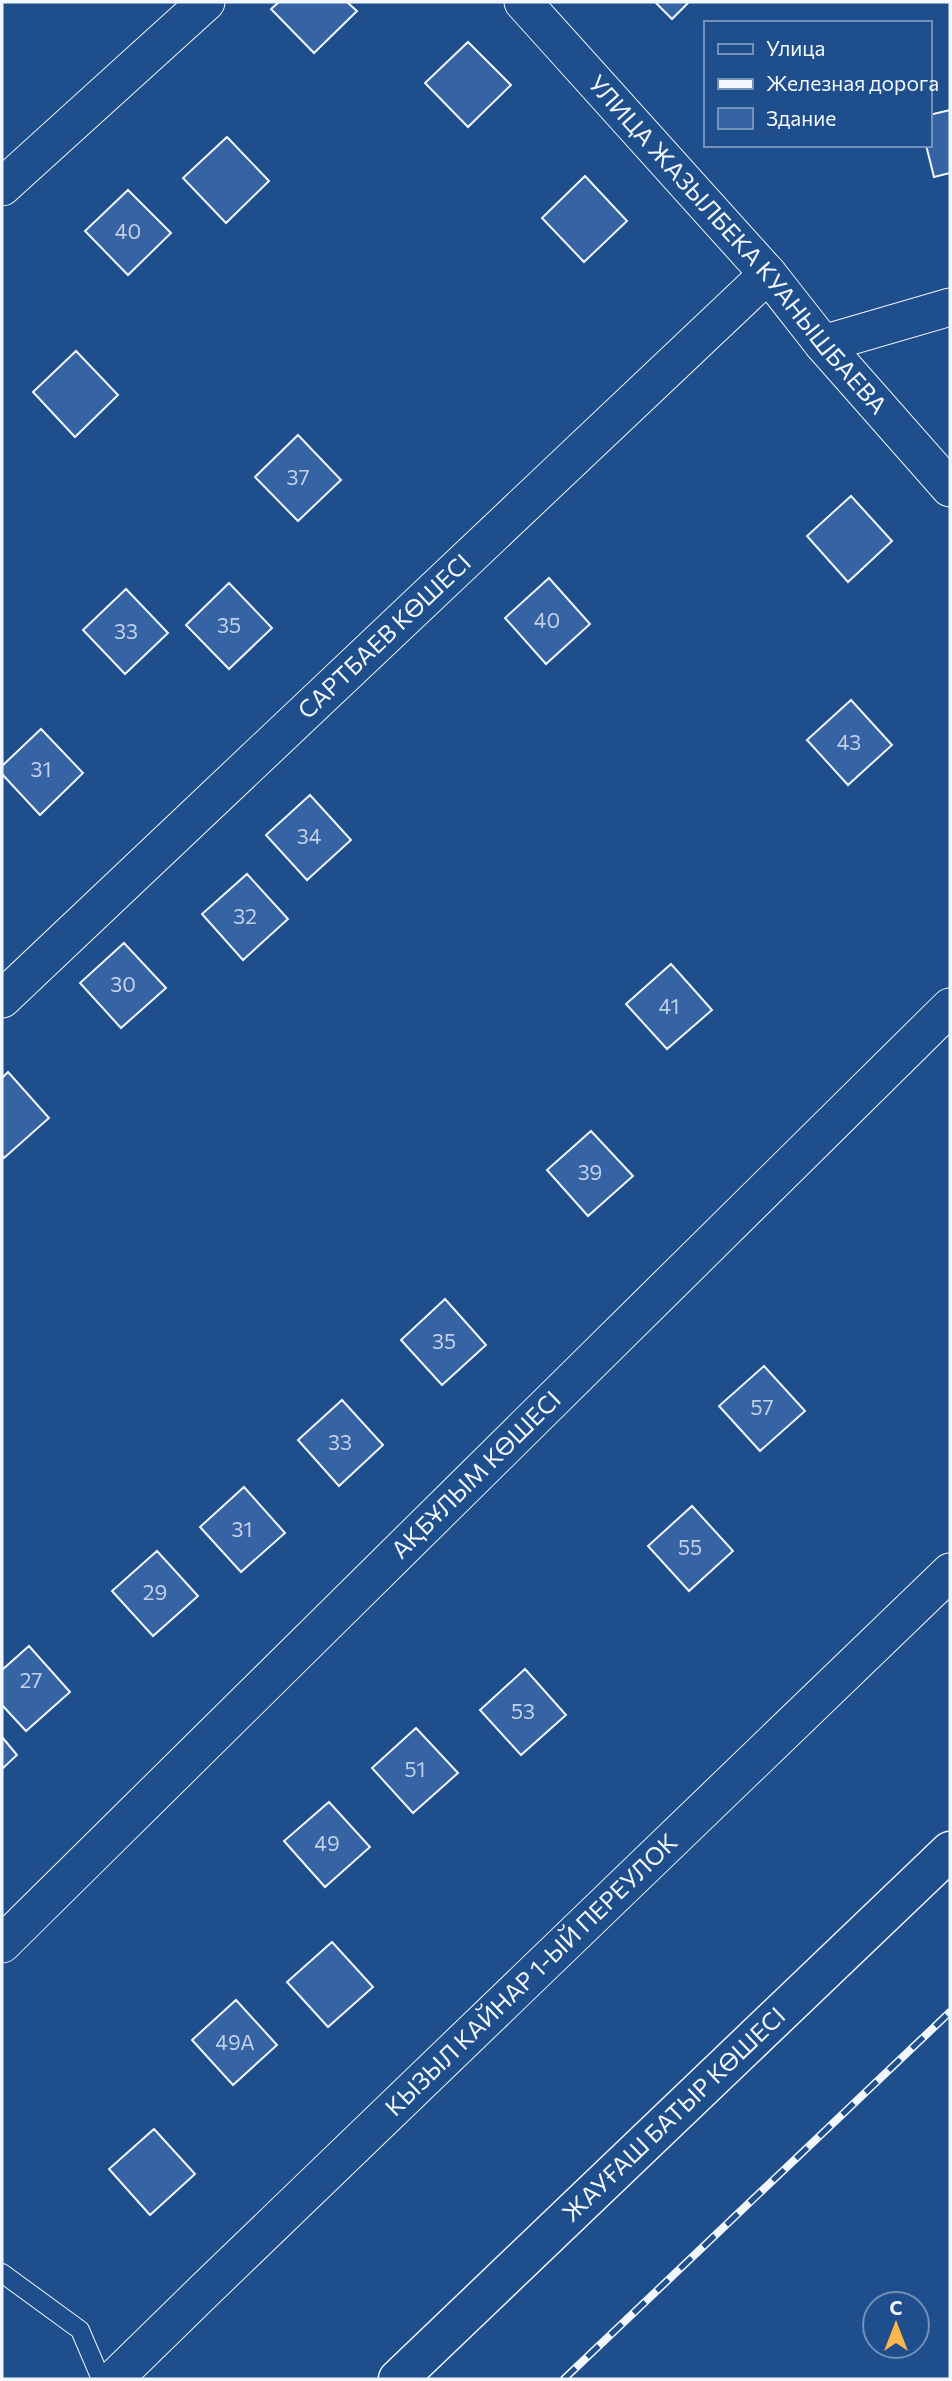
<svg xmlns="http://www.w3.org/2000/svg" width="952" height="2381" font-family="Commissioner,sans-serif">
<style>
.building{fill:#3563a3;stroke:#f2f6ff;stroke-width:2}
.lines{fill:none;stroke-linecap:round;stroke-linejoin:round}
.service-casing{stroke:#f2f6ff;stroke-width:20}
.minor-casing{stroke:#f2f6ff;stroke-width:39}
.secondary-casing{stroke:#f2f6ff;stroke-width:41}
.service{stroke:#1f4e8c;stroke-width:18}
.minor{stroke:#1f4e8c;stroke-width:37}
.secondary{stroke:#1f4e8c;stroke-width:38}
.rail-casing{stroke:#f2f6ff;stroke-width:8}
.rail{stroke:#1f4e8c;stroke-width:5;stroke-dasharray:16;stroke-linecap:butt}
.labels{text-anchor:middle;stroke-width:5;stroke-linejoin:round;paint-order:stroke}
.number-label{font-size:21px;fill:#c3d1e8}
.street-label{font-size:24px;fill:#f2f6ff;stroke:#1f4e8c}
</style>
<rect width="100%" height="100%" fill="#1f4e8c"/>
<path class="building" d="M279,2H347L357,11L314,53L271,9Z
M655,2H689L672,19Z
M468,42L511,85L468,127L425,83Z
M950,110V173L934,177L926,145H929V115Z
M227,137L269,181L226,223L183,178Z
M585,176L627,221L584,262L542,218Z
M128,190L171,233L128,275L85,231Z
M76,351L118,395L75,437L33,392Z
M298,435L341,480L298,521L255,477Z
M851,496L892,541L848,582L807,536Z
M549,578L590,624L546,664L505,618Z
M229,583L272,628L229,669L186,625Z
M126,589L168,633L125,674L83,630Z
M851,700L892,745L848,785L807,740Z
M41,729L83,773L40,815L2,774V766Z
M310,795L351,840L307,880L266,835Z
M247,874L288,919L243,960L202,914Z
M124,943L166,988L121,1028L80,983Z
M671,964L712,1010L667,1049L626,1004Z
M8,1072L49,1118L4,1158L2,1155V1078Z
M591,1131L633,1176L588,1216L547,1170Z
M445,1299L486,1345L442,1385L401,1340Z
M764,1366L805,1411L760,1451L719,1406Z
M342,1400L383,1445L339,1486L298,1440Z
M244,1487L285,1533L241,1572L200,1527Z
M692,1506L733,1551L689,1591L648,1546Z
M157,1551L198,1596L153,1636L112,1591Z
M29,1646L70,1692L26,1731L2,1705V1670Z
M525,1669L566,1715L521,1755L480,1710Z
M416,1728L458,1773L413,1813L372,1768Z
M2,1737L17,1755L2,1769Z
M329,1802L370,1847L325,1887L284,1841Z
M332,1942L373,1987L328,2027L287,1982Z
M236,2000L277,2045L233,2085L192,2040Z
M154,2129L195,2174L150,2215L109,2169Z"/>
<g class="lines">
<defs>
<path id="service" d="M2,2273L80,2330L101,2379"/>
<g id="minor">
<path id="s1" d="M523,2L768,274L823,344L950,488"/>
<path d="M2,187L206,2"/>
<path d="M823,344L950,307"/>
<path id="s2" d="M2,999L768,274"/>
<path id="s3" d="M2,1944L950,1007"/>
<path id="s4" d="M114,2379L204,2291L950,1572"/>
</g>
<g id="secondary">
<path id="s5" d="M398,2379L950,1851"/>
</g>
</defs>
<use href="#service" class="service-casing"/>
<use href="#minor" class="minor-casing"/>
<use href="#secondary" class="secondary-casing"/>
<use href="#service" class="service"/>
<use href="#minor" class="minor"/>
<use href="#secondary" class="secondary"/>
<defs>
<path id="rail" d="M564,2379L950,2012"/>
</defs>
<use href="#rail" class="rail-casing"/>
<use href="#rail" class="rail"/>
</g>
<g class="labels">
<g class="number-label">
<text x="128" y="239">40</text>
<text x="298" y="485">37</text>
<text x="547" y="628">40</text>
<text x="229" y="633">35</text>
<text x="126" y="639">33</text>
<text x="849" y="750">43</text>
<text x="41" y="777">31</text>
<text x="309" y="844">34</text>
<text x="245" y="924">32</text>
<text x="123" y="992">30</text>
<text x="669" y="1014">41</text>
<text x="590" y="1180">39</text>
<text x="444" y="1349">35</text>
<text x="762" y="1415">57</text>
<text x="340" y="1450">33</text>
<text x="242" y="1537">31</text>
<text x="690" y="1555">55</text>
<text x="155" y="1600">29</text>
<text x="31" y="1688">27</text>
<text x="523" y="1719">53</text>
<text x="415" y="1777">51</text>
<text x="327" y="1851">49</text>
<text x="235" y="2050">49А</text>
</g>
<g class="street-label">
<text dy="8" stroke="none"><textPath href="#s1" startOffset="324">УЛИЦА ЖАЗЫЛБЕКА КУАНЫШБАЕВА</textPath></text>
<text dy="8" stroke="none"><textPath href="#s2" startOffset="527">САРТБАЕВ КӨШЕСІ</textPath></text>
<text dy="8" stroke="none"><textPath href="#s3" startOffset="667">АҚБҰЛЫМ КӨШЕСІ</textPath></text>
<text dy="8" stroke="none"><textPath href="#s4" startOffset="581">КЫЗЫЛ КАЙНАР 1-ЫЙ ПЕРЕУЛОК</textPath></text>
<text dy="8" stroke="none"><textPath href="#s5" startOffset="382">ЖАУҒАШ БАТЫР КӨШЕСІ</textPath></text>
</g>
</g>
<rect width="952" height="2381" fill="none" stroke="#f2f6ff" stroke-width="7"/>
<rect x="704" y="21" width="228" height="126" fill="#1f4e8c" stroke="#7391ba" stroke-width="2"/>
<rect x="718" y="44" width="35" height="10" fill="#1f4e8c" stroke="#7391ba" stroke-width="2"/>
<text x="766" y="56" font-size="21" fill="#f2f6ff">Улица</text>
<rect x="718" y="79" width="35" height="10" fill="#f2f6ff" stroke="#7391ba" stroke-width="2"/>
<text x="766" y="91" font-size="21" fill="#f2f6ff">Железная дорога</text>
<rect x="718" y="108" width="35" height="21" fill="#3563a3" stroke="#7391ba" stroke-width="2"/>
<text x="766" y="126" font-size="21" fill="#f2f6ff">Здание</text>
<g transform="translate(896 2325)"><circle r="33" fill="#1f4e8c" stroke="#7391ba" stroke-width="2"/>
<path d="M0-5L12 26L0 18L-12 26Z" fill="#ffb74d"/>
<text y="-10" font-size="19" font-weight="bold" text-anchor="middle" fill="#f2f6ff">С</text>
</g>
</svg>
